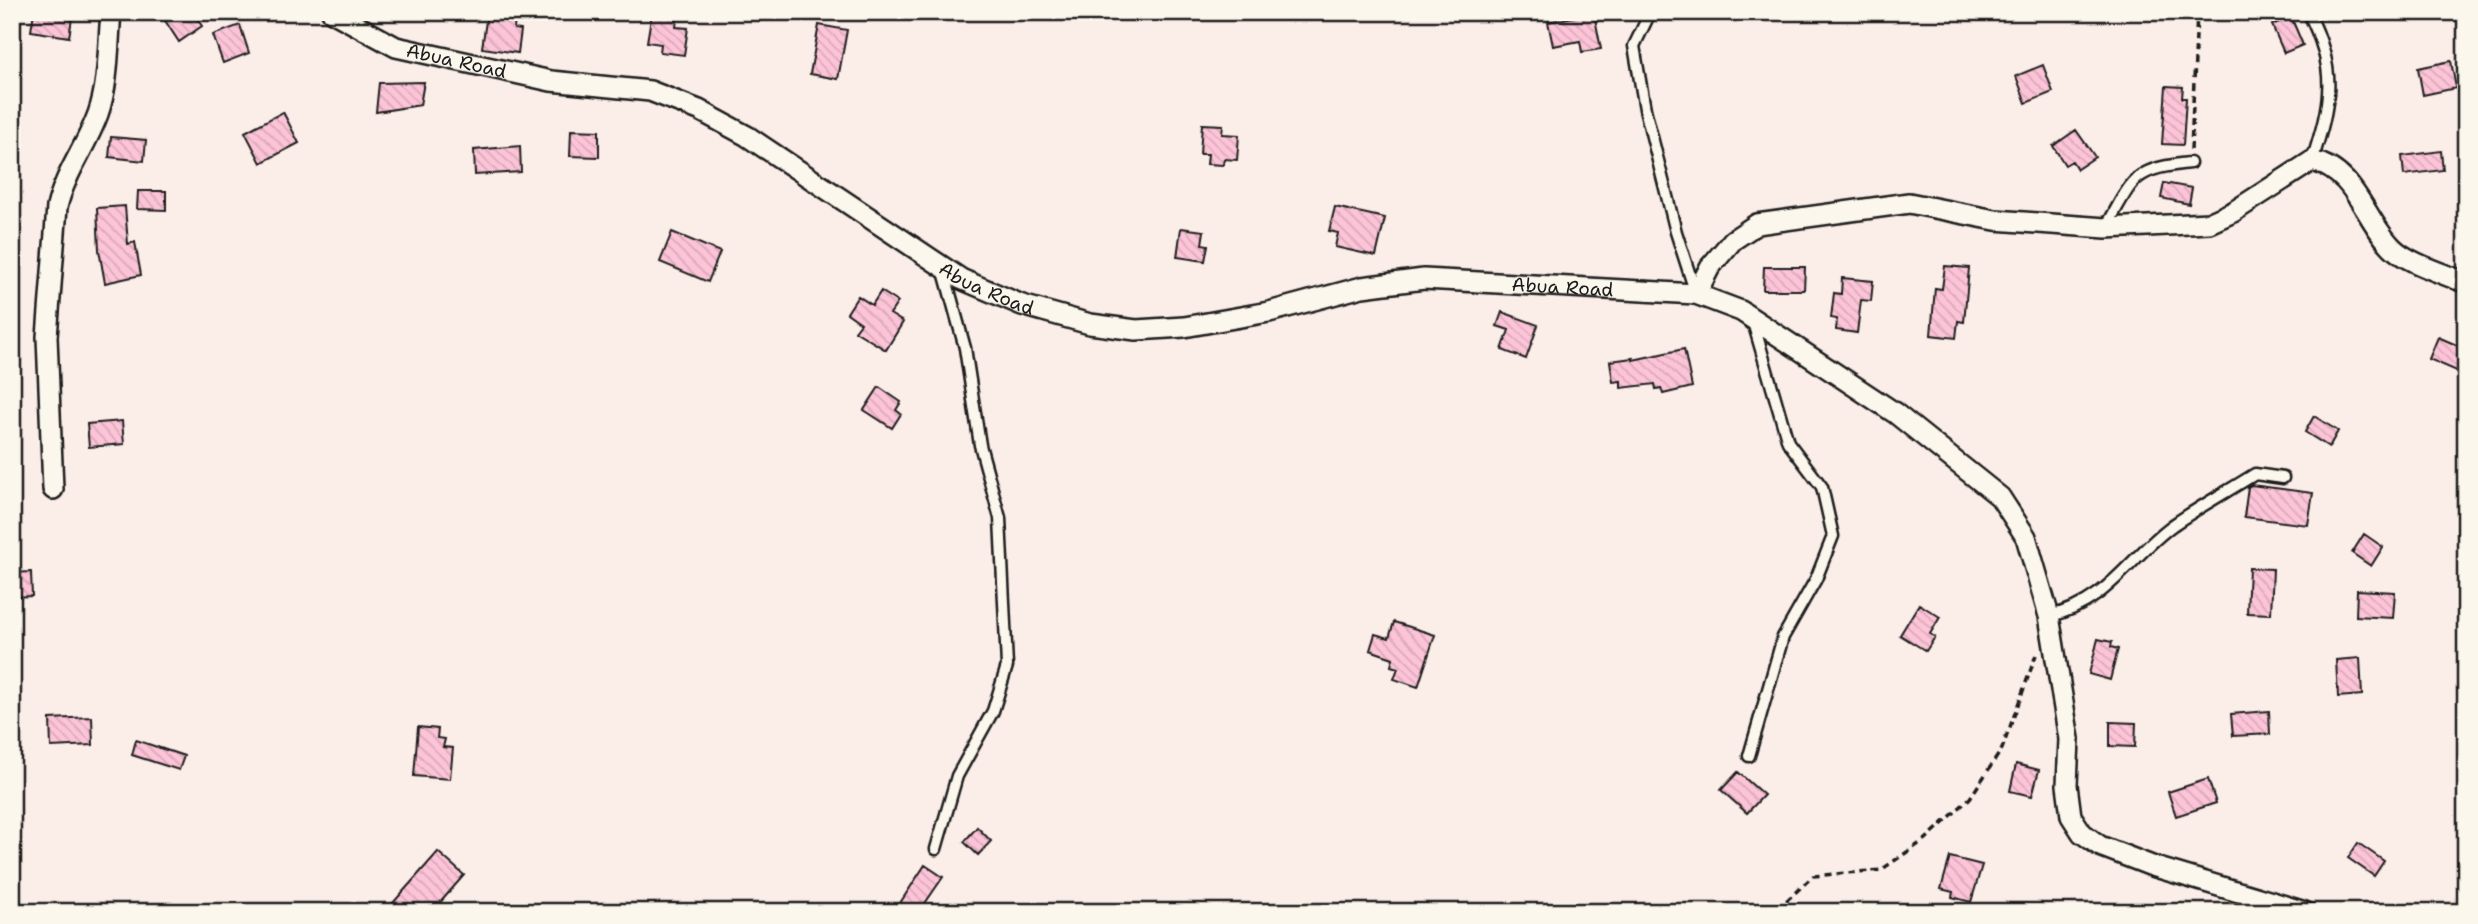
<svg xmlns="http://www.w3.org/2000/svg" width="2478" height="924" font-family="'Shantell Sans',sans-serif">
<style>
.building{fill:url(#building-back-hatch);stroke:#1c1c1c;stroke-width:2}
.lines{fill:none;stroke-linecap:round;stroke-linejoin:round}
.service-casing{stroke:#1c1c1c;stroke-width:15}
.minor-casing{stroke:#1c1c1c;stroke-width:24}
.path{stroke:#1c1c1c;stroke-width:3.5;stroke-dasharray:7 5;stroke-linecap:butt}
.service{stroke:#fbf7ec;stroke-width:10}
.minor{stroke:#fbf7ec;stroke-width:19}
.labels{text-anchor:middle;stroke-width:5;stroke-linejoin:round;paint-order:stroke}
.street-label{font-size:19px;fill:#1c1c1c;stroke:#fbf7ec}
</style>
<defs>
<pattern id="building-back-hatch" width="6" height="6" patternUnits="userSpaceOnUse" patternTransform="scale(1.75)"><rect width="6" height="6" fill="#fdc4d8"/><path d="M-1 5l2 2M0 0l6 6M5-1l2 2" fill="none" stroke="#d8a8b9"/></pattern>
</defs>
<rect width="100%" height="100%" fill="#fbede8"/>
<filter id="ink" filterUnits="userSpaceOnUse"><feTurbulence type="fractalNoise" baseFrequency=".0143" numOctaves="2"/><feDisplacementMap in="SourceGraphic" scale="14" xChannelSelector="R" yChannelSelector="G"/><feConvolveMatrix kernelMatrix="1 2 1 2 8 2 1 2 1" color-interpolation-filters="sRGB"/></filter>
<g filter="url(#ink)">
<path class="building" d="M34,12H73L69,37L31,31Z
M174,12H192L202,26L179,42L164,19Z
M652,12H678L676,27L688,28L684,55L660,52L661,44L647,42Z
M1594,13L1601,49L1582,52L1580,41L1553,46L1548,22Z
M487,14L515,18L514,29L521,30L518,53L482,48Z
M2291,17L2303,45L2284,53L2272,25Z
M240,25L249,53L223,63L213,35Z
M819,25L847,30L838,79L810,74Z
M2451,61L2456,88L2423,95L2418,68Z
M2043,65L2053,92L2026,103L2016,76Z
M424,82L420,105L376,112L379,83Z
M2166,86L2183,87L2182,98H2186L2183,145L2162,144Z
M283,112L299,143L261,163L245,132Z
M1202,124L1223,125L1222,134L1239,135L1237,160L1224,159L1223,165L1207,164L1208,154H1200Z
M571,130L599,131V157L570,156Z
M2076,130L2095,157L2077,169L2072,161L2065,165L2053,146Z
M111,137L146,140L144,161L109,157Z
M520,146L521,172L475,175L474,150Z
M2441,151L2443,170L2404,175L2402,156Z
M2164,183L2192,188L2189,204L2161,198Z
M138,191H166V210L137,209Z
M125,206L128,244L135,242L141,275L105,283L99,250L97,208Z
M1335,207L1385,218L1376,256L1335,247L1338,233L1329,231Z
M1181,228L1204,231L1202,244L1208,245L1205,261L1177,257Z
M672,232L720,252L708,282L660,262Z
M1945,266L1969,268L1964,322L1958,321L1956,338L1931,335L1935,288L1942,289Z
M1764,267H1805L1804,290H1763Z
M1842,278L1873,281L1871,301L1861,300L1857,333L1836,330L1837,319L1831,318L1834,293L1841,294Z
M881,291L898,302L890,314L903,322L886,350L855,331L861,323L847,313L858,296L872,305Z
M1502,312L1538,325L1526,359L1502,350L1509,330L1497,326Z
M2438,337L2466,349V375L2429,359Z
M1684,349L1692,387L1663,394L1661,388L1656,389L1655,384L1621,388V381L1613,382L1610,361L1633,358V360Z
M879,387L901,402L896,410L901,414L892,428L864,410Z
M2314,416L2338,431L2329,447L2305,432Z
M122,421L124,444L89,447L87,424Z
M2251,485L2313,493L2308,525L2244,517L2248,487Z
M2364,534L2383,547L2371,566L2352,553Z
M2249,568L2273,569L2271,614L2247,613Z
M31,572L32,596L12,597V573Z
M2357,590L2395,592L2393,618L2356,616Z
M1919,604L1940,617L1930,634L1935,637L1926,651L1900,635Z
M1394,622L1435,635L1418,687L1394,679L1398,668L1391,666L1393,658L1370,650L1375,634L1389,638Z
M2098,639L2112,642L2111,647L2118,649L2110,680L2089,674Z
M2360,658L2362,695L2338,697L2336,660Z
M2269,711L2270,734L2233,736L2231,714Z
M92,717L93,745L51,747L50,719Z
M2110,722L2136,723L2135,747L2110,746Z
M418,727L438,729L437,738L445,739L443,747L453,748L450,779L414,776Z
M136,740L184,756L179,770L132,755Z
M2016,764L2039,770L2032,796L2010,791Z
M1738,772L1764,795L1747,813L1721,790Z
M2208,779L2216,803L2176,816L2168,792Z
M977,827L991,841L978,855L964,842Z
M2358,843L2384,861L2374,876L2348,858Z
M438,852L464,875L432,912H385Z
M1950,857L1982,865L1971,902L1952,897L1953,892L1941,889Z
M925,865L943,877L919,912H913L900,903Z"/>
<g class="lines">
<defs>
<path id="service" d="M2308,12C2338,70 2331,102 2312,161
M1649,15L1634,46L1645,109L1676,232L1696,294
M2106,227C2134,178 2132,169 2190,163
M2049,616C2107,604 2129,557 2173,525C2199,507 2228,491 2255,474L2283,478
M1749,756L1783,637L1816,579L1833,536L1822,487L1788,442L1753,322
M936,849L957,776L993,711L1007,666L1000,518L980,445L965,348L943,268"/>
<g id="minor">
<path id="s1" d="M332,12L396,47L551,81L650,91L699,110L747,136L961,279L1022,305L1090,324L1136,330L1184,327L1269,312L1362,287L1424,279L1696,294L1741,311L1895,413L2000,497L2026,537L2049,616L2069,739L2067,785L2071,816L2082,833L2100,846L2152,866L2305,912"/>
<path d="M1696,294L1710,267L1733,240L1757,224L1909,203L1995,220L2106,228L2209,223L2233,212L2312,161C2356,171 2364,219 2392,247C2407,263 2445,274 2466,283"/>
<path d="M53,489L47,337L57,207C65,173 86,147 98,114C109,83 108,45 111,12"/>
</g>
</defs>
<use href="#service" class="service-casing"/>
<use href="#minor" class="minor-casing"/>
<path class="path" d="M2191,150L2197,12
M1787,912L1785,902L1813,876L1881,870L1926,839L1970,798L2002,749L2036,655"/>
<use href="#service" class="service"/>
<use href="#minor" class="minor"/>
</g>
</g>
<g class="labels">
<g class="street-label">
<text dy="7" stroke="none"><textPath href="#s1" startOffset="135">Abua Road</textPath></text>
<text dy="7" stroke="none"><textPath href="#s1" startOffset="723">Abua Road</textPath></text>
<text dy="7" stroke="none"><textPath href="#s1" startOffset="1311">Abua Road</textPath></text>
</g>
</g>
<rect width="2478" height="924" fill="none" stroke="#fbf7ec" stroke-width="42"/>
<rect x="21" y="21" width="2436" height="882" fill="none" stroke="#1c1c1c" stroke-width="2.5" filter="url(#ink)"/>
</svg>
